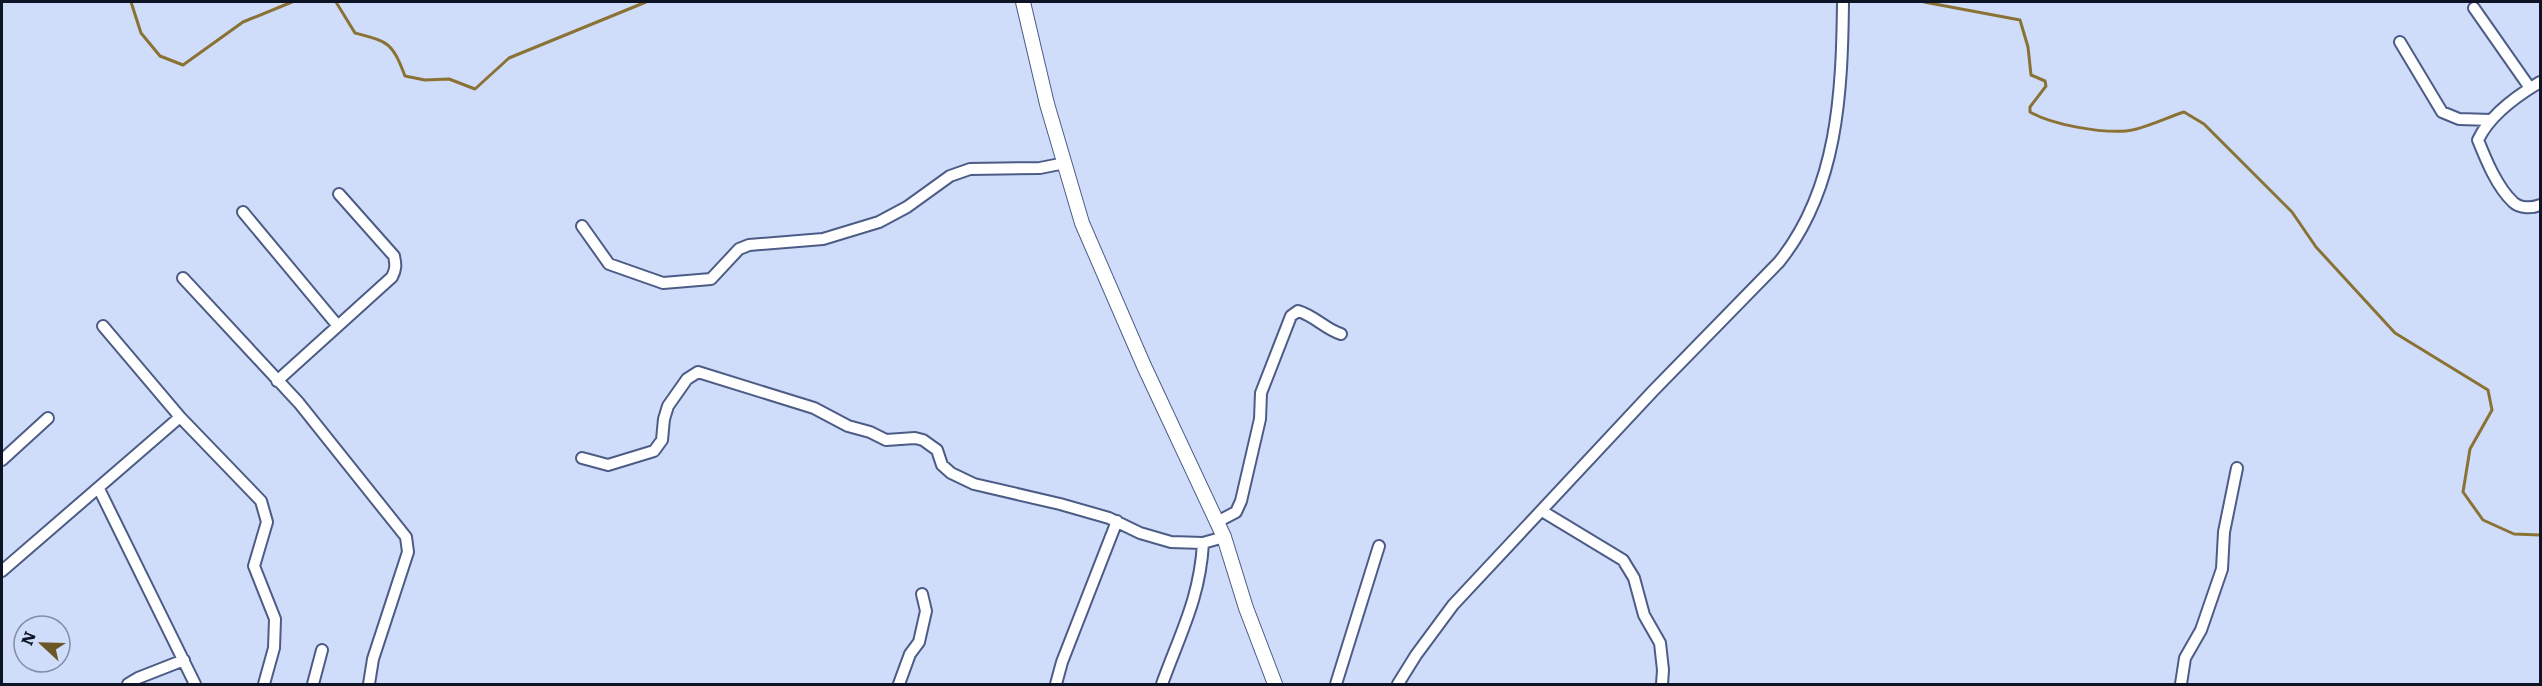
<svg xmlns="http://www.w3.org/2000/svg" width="2542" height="686" font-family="Literata,serif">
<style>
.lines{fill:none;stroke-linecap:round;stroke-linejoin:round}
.stream{stroke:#8a7235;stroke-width:3}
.minor-casing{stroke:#4c5c86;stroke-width:14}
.tertiary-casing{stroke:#4c5c86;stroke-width:16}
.minor{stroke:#fff;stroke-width:10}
.tertiary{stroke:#fff;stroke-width:14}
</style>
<rect width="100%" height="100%" fill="#d0ddfa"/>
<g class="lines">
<path class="stream" d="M131,2L141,33L160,56L183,65L243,22L292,2
M336,2L355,33C389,42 392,42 405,76L425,80L449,79L475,89L509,58L646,2
M1924,2L2020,20L2028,47L2031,75L2045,81L2046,86L2030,107V112C2053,125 2100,133 2126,131C2142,130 2168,117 2184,112L2204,124L2292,212L2316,247L2395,333L2488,390L2492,410L2470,449L2463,492L2483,520L2514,534L2540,535"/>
<defs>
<path id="minor" d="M2474,8L2530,88
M2400,42L2442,112L2459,119L2491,120
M2540,82C2518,95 2489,116 2478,140C2486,160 2497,187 2513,202C2520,209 2533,208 2540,205
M243,212L338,326
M582,226L609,264L663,283L711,279L739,249L749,245L823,239L879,222L907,207L950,176L970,169L1040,168L1065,163
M183,278L299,403L406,537L408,552L373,659L369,684
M103,326L180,417L261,501L267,522L254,566L275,619L274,648L264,684
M277,381L392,277C396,269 396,265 394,256L339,194
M582,458L608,465L654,451L662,440L664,419L668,406L687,379L698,372L814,408L848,426L870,432L886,440L915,438L923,440L937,450L942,465L951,473L974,484L1060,504L1109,518L1140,533L1171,542L1203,543L1224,537
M2,460L48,418
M99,489L195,684
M1542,511L1623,560L1634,578L1644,615L1660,643L1663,670L1662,684
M1217,522L1236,512L1241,501L1260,419L1261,393L1291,316L1298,311C1315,316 1325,329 1341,334
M2,571L180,417
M128,684L138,678L184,660
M313,684L322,650
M899,684L910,654L919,642L926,611L922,594
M1056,684L1062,662L1117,521
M1162,684C1180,634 1200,598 1203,543
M1336,684L1379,546
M1398,684L1416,655L1453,605L1653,391L1779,262C1838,189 1842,92 1843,2
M2181,684L2185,658L2201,630L2222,569L2224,532L2237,468"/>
<path id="tertiary" d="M1023,2L1047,104L1082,223L1144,366L1224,537L1246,608L1275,684"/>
</defs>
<use href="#minor" class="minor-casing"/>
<use href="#tertiary" class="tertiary-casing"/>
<use href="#minor" class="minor"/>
<use href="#tertiary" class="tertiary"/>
</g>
<rect width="2542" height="686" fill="none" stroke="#0d1425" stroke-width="6"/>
<g transform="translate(42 644) rotate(292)"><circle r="28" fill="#d0ddfa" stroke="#828da5" stroke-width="1.5"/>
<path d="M0-4.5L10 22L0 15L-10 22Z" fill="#6b5726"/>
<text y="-9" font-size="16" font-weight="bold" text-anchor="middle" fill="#0d1425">N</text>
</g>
</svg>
